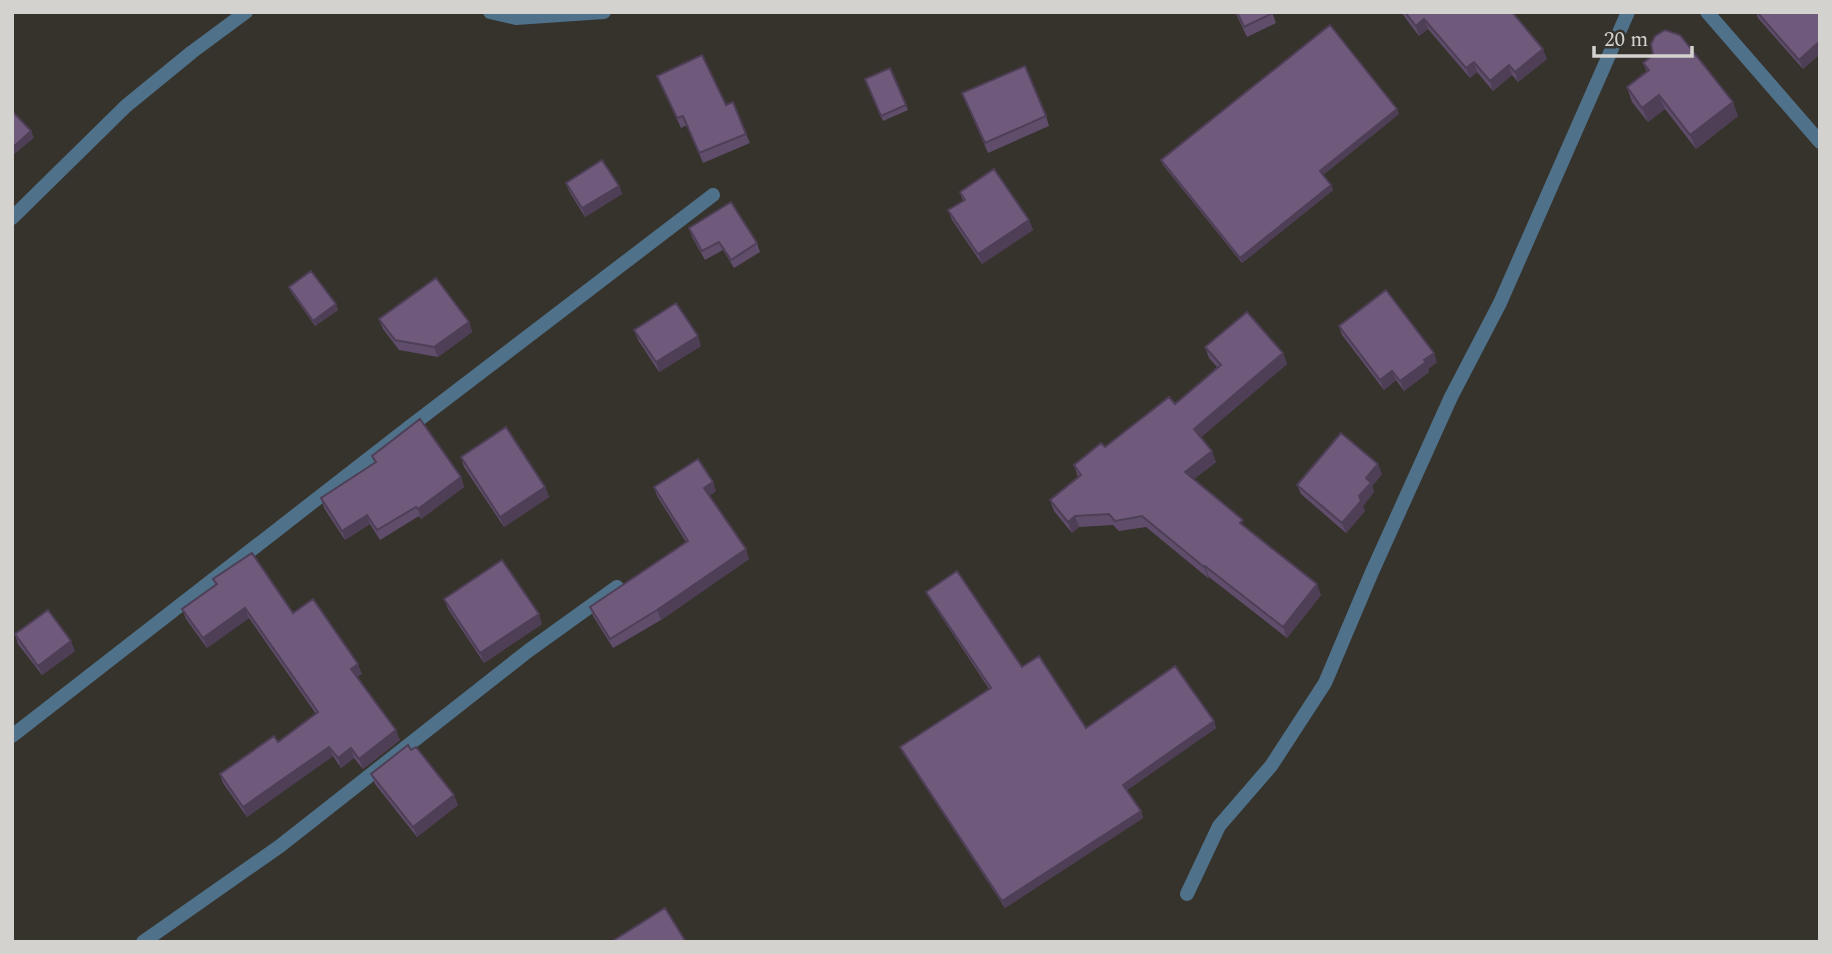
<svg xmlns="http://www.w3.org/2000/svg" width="1832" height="954" font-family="Spectral,serif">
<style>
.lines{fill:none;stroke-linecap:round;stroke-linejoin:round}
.street{stroke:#4f7189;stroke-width:14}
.wall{fill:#5f4d6b}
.shaded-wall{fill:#4e3f57}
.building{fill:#6f5a7c;stroke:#4e3f57;stroke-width:2}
</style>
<rect width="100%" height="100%" fill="#36322c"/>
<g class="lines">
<path class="street" d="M490,12L516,18L604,12
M1707,12L1820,142
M12,218L126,106L192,52L246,12
M12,736L408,428L713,195
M1187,894L1219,826L1271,766L1325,683L1372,572L1451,397L1500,303L1628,12
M143,942L280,846L528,651L617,587"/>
</g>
<path class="wall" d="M1235,12H1272L1276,23L1247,37Z
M1401,12H1512L1547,59L1518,82L1512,75L1493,91L1477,72L1470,78L1428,29L1419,36Z
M1756,12H1820V54L1803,69L1758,18Z
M1643,63L1738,116L1696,149L1665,109L1648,122L1632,102L1627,87L1647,72Z
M890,68L908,110L883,121L865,79Z
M657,76L726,105L746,134L750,143L703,163L687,125L681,128Z
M962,93L1046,116L1049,126L988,153Z
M1399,114L1323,175L1333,190L1242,263L1163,165L1161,160Z
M566,183L619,186L622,194L585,217L569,191Z
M960,192L1029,220L1033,230L982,264L952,220L948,210L963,201Z
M689,228L757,243L760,252L734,268L723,250L705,260L692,237Z
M289,287L338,310L315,326L291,292Z
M379,319L469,322L472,332L438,357L399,350L383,329Z
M1339,326L1437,362L1428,369L1429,372L1404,391L1396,380L1384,390L1342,335Z
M634,330L701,346L659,372L638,340Z
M1205,347L1283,353L1287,364L1201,437L1216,462L1194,479L1246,528L1321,595L1287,638L1209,577L1208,578L1146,527L1119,531L1113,525L1079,527L1072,533L1054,511L1050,500L1078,477L1074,465L1105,447L1175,404L1217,367L1209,358Z
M372,456L461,477L464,487L421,519L419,516L380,540L370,524L345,540L324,508L321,498L375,464Z
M461,457L545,487L549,497L504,527L464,467Z
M1382,474L1372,486L1374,492L1363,506L1365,511L1346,533L1301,494L1297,485Z
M654,487L716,491L709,496L749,559L661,620L613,648L593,616L590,607L686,542L657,496Z
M213,579L293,613L362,674L357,677L400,740L363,769L354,758L341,768L333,756L247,817L223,783L220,774L278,742L316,714L249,618L207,648L186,619L182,609L215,585Z
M926,592L1022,667L1086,728L1214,721L1216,728L1127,790L1141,811L1143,818L1005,908L903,753L900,747L989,689L929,598Z
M444,599L542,624L484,663L448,609Z
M15,634L75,651L42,675L18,644Z
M371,774L458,805L417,837L375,784Z"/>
<path class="shaded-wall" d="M1424,19L1428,29L1419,36L1416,26Z
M1820,41V54L1803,69L1799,60Z
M1543,49L1547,59L1518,82L1515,72Z
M1474,62L1477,72L1470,78L1466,68Z
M1509,65L1512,75L1493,91L1490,81Z
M1659,95L1665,109L1648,122L1642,108Z
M1733,102L1738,116L1696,149L1690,135Z
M1397,109L1399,114L1322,176L1320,171Z
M31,131L34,138L12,156V148Z
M1331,185L1333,190L1242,263L1240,258Z
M619,186L622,194L585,217L582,208Z
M1029,220L1033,230L982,264L978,254Z
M336,304L338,310L315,326L313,321Z
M469,322L472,332L438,357L434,347Z
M698,336L701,346L659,372L656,362Z
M1283,353L1287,364L1198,440L1194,429Z
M1434,353L1437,362L1428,369L1429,372L1404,391L1400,381Z
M1392,371L1396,380L1384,390L1380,380Z
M1212,451L1216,462L1189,483L1185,472Z
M1378,464L1382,474L1372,486L1374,492L1363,506L1365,511L1346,533L1342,523L1359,496L1366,478Z
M461,477L464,487L421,519L418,509Z
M713,482L716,491L707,497L704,488Z
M545,487L549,497L504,527L500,517Z
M367,515L370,524L345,540L342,531Z
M1075,516L1079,527L1072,533L1068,522Z
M746,549L749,559L661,620L657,610Z
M1205,566L1209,577L1208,578L1204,567Z
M1317,584L1321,595L1287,638L1283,627Z
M245,608L249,618L207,648L203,638Z
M539,614L542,624L484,663L480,653Z
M71,641L75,651L42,675L38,666Z
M358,664L362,674L355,678L351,669Z
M1214,721L1216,728L1126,791L1123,785Z
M396,730L400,740L363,769L359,759Z
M329,747L333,756L247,817L243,807Z
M351,748L354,758L341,768L338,758Z
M454,795L458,805L417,837L413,827Z
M1141,811L1143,818L1005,908L1002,901Z"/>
<path class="building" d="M1237,12H1272L1273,13L1244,27Z
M1405,12H1512L1543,49L1515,72L1509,65L1490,81L1474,62L1466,68L1424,19L1416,26Z
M1757,12H1820V41L1799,60Z
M1330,25L1397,109L1320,171L1331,185L1240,258L1161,160Z
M1665,30L1680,35L1733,102L1690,135L1659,95L1642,108L1627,87L1649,70L1643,63L1653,55L1651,44L1655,36Z
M702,55L726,105L733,102L746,134L699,153L683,116L677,118L657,76Z
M1025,66L1046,116L985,143L962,93Z
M890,68L906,105L881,116L865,79Z
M12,111L31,131L12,148Z
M602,160L619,186L582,208L566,183Z
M994,169L1029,220L978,254L948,210L965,200L960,192Z
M731,202L757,243L731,260L719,242L702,251L689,228Z
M311,271L336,304L313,321L289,287Z
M436,278L469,322L434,347L395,340L379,319Z
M1386,290L1434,353L1424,360L1426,362L1400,381L1392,371L1380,380L1339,326Z
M676,303L698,336L656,362L634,330Z
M1247,312L1283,353L1194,429L1212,451L1185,472L1243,520L1240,523L1317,584L1283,627L1205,566L1204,567L1142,516L1115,521L1109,514L1075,516L1068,522L1050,500L1081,475L1074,465L1101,443L1105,447L1169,397L1175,404L1221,365L1205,347Z
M420,419L461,477L418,509L416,507L377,530L367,515L342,531L321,498L376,462L372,456Z
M506,427L545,487L500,517L461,457Z
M1341,433L1378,464L1366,478L1371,483L1359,496L1361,501L1342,523L1297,485Z
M698,459L713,482L704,488L746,549L657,610L610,639L590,607L688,541L654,487Z
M252,553L293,613L313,599L358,664L351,669L396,730L359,759L351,748L338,758L329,747L243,807L220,774L274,736L278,742L318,712L245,608L203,638L182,609L217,584L213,579Z
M502,560L539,614L480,653L444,599Z
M957,571L1022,667L1039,656L1086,728L1175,666L1214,721L1123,785L1141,811L1002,901L900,747L991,688L926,592Z
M48,610L71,641L38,666L15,634Z
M408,745L411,750L416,747L454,795L413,827L371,774Z
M665,908L686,942H611Z"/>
<rect width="1832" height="954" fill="none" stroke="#d4d2ce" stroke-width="28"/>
<path d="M1594 46v10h98v-10" fill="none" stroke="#d4d2ce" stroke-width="3.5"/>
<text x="1604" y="46" font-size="21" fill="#d4d2ce" stroke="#36322c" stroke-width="5" paint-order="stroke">20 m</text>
</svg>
